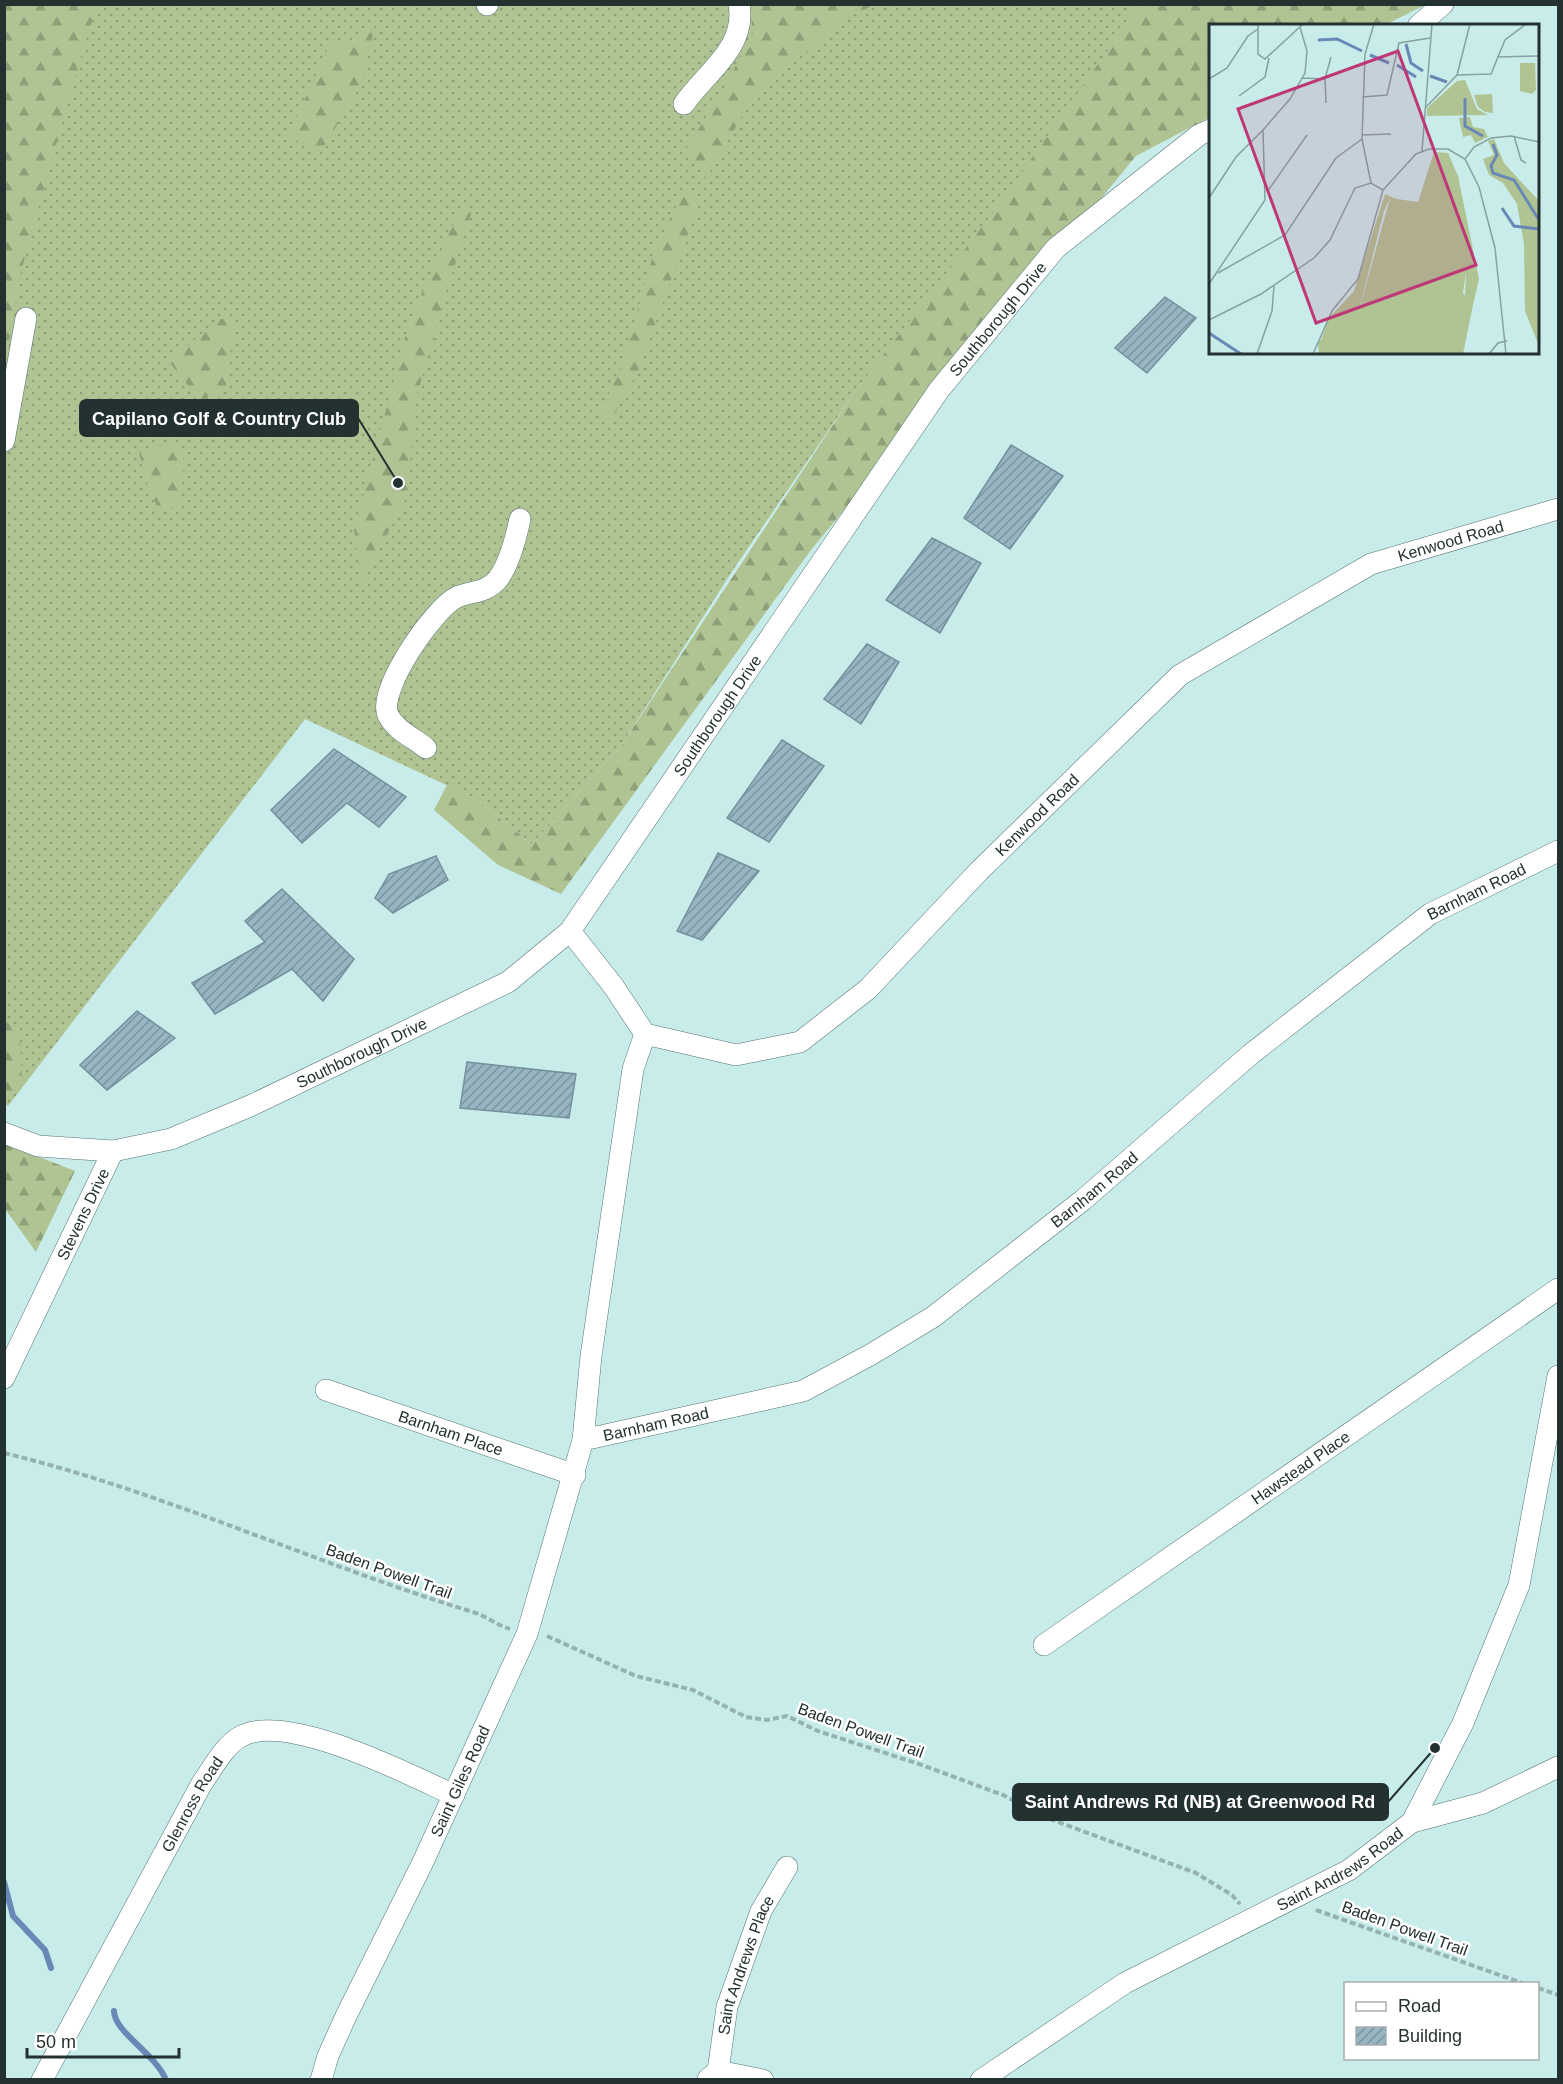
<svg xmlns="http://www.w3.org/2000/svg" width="1563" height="2084" font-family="Arial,sans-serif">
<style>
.grass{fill:url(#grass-dots)}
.forest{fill:url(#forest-firs)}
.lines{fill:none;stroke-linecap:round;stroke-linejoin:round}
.stream{stroke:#6988b5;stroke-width:6}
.building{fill:url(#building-hatch);stroke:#73909c;stroke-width:1.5}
.minor-casing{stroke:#537472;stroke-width:22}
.path{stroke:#95b2b1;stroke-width:4;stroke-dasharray:6 3;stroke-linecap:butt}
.minor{stroke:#fff;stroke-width:21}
.labels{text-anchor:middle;stroke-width:5;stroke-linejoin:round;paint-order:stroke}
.street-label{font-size:16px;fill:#233131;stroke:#fff}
.inset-river{fill:none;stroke:#6988b5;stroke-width:3}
.inset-road{fill:none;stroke:#86a1a0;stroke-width:1.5}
.view{fill:#be3777;fill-opacity:0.15;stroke:#be3777;stroke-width:3}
.inset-edge{fill:none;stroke:#233131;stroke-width:3}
.leader{fill:none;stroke:#233131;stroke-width:2}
.callout-dot{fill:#233131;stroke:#fff;stroke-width:2}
.callout{fill:#233131;stroke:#233131;stroke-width:2}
.callout-label{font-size:18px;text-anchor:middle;font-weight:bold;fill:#fff}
</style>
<defs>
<pattern id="grass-dots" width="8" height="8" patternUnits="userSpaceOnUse" patternTransform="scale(1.5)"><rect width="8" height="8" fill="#b0c493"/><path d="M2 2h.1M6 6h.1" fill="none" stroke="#8fa079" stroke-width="1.8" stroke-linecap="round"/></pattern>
<pattern id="forest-firs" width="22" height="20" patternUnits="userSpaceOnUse" patternTransform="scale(1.5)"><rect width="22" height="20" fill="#b0c493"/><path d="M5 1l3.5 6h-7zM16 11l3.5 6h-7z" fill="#8fa079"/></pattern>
<pattern id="building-hatch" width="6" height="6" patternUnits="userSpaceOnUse" patternTransform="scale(1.5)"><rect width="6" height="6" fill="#97b5c2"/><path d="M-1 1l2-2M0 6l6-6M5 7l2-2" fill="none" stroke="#7b949e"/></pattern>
</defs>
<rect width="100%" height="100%" fill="#c8ecea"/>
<path class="grass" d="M94,5H1137L1067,118L854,393L731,573L621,746L532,844L474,798L305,719L8,1106L5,1104V310Z"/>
<path class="forest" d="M5,4L97,5L70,93L21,272L5,367Z
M750,5H875L852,15L755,93L706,179L687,147L724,89L753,32Z
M1137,5H1425L1385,25L1210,26V117L1136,156L811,550L561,894L498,865L434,810L447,785L474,798L532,844L621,746L854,393L998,206L1108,50Z
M376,21L362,83L320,153L288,136L331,42L351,40Z
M685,188L698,206L639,369L611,420L598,414L620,372L654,252Z
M473,208L443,302L416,399L407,496L362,584L354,530L405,338L421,295L458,213Z
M235,316L226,387L201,401L169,362L217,320Z
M169,441L182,447L184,464L180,505L159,511L147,483L139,453Z
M5,1021L20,1028L22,1088L5,1101Z
M4,1143L75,1171L36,1252L5,1209Z"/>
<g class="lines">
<path class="stream" d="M4,1882L13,1916L45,1950L51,1968
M114,2011C114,2032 156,2054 166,2080"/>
</g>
<path class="building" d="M1165,297L1196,318L1147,373L1115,348Z
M1011,445L1063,476L1010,549L964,518Z
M932,538L981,563L940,633L886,600Z
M867,644L899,662L861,724L824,699Z
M782,740L824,766L769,842L727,818Z
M334,749L406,797L379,827L347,803L302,843L271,810Z
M718,853L759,871L702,940L677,931Z
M436,856L448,880L393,913L375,898L389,874Z
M282,889L354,959L323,1001L292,969L215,1014L192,983L265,942L245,921Z
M137,1011L175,1038L107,1090L80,1065Z
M467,1062L576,1074L569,1118L460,1108Z"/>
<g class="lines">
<defs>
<g id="minor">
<path d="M487,5L488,4"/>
<path d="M1418,26L1443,4"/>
<path d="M684,104C705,73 747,48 739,4"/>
<path d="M4,441L26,318"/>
<path d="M426,748C414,738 395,730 388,715C377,690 434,608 457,597C471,591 487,593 498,579C509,564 516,538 520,519"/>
<path id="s1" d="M570,931L614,987L645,1034L736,1055L800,1042L868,989L979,871L1180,675L1371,564L1558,509"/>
<path id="s2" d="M645,1034L633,1069L591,1356L583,1440L803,1391L870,1355L933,1317L1083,1200L1251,1054L1430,914L1558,851"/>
<path id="s3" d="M4,1133L38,1146L113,1151L171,1139L250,1106L508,982L570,931L939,390L1056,248L1199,135L1210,130"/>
<path id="s4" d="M4,1378L113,1151"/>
<path id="s5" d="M326,1390L575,1475"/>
<path id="s6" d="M1044,1645L1558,1289"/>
<path d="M1412,1822L1483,1803L1558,1767"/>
<path id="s7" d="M718,2071L727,2007L761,1911L787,1867"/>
<path d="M708,2079L718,2071L763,2080"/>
<path id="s8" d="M42,2080L202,1783C213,1768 224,1746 240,1737C284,1710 410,1775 454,1795"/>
<path id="s9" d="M321,2080L328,2056L346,2016L422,1864L527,1634L583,1440"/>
<path id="s10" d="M981,2080L1125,1983L1349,1870L1412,1822L1463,1723L1519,1585L1558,1376"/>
</g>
</defs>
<use href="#minor" class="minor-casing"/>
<path class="path" d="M4,1453C165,1492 315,1564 473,1612C486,1616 497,1625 510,1629
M547,1636L636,1676L693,1690L746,1717L767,1720L787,1716L818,1731L922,1765L1003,1795L1042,1816L1196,1873L1232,1895L1240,1904
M1316,1910L1525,1984
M1538,1988L1558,1995"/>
<use href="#minor" class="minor"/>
</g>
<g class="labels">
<g class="street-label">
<text dy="6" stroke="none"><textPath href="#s3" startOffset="1370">Southborough Drive</textPath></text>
<text dy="6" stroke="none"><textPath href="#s1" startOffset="1119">Kenwood Road</textPath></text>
<text dy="6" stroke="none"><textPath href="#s3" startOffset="884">Southborough Drive</textPath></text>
<text dy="6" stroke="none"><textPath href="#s1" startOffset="615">Kenwood Road</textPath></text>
<text dy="6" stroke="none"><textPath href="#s2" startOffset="1478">Barnham Road</textPath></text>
<text dy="6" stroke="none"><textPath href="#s3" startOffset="380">Southborough Drive</textPath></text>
<text dy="6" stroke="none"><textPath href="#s2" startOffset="992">Barnham Road</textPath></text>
<text dy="6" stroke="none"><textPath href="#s4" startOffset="182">Stevens Drive</textPath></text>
<text dy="6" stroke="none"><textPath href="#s2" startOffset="486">Barnham Road</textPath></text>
<text dy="6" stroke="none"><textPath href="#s5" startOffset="132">Barnham Place</textPath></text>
<text dy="6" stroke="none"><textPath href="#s6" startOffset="312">Hawstead Place</textPath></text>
<text transform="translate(389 1571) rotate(20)" y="6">Baden Powell Trail</text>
<text transform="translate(861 1730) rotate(20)" y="6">Baden Powell Trail</text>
<text dy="6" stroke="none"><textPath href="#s9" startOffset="330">Saint Giles Road</textPath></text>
<text dy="6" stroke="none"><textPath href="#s8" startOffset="314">Glenross Road</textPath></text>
<text dy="6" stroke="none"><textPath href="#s10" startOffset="417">Saint Andrews Road</textPath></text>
<text transform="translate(1405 1928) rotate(20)" y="6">Baden Powell Trail</text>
<text dy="6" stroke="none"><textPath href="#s7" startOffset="110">Saint Andrews Place</textPath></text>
</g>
</g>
<g transform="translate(1209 24)">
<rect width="330" height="330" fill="#c8ecea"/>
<path d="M225,128L239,129L249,152L259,233L254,269L264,281L254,330H110L109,318L149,290L181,174L209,178Z" fill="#b0c493"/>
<path d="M261,93L264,103L275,105L279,113L266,119L262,111L254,113L250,94ZM285,115L295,139L330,177V322L316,287L315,220L308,180L294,159L280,151L274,135L285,131L279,117ZM249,152L270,255L264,281L255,282L249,303L246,298L256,271L257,246L246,153ZM176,170L192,177L181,174L175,187L149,290L132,304L136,317L117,318L109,324L120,294L145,267ZM188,249L189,266L200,276L197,281L169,288L170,280L186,260ZM160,300L171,309L152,320L151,308Z" fill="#b0c493"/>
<path d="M256,56L268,85L279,91L218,92V84L248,57Z" fill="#b0c493"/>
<path d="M311,39H326L327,66L323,70L311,67ZM283,70L284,89L276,88L269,83L265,71Z" fill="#b0c493"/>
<path class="inset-river" d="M109,16L128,15L153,27M197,20L202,39L214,47M161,31L180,39M188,41L207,53M221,52L238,58M256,74V102L274,112M284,120L288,131L282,142L284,149L305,156L330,196M293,184L305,202L330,205M0,309L32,330"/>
<path class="inset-road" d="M49,0V30L56,35L94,0M288,33L330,32M248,51L282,50L296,16L317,0M93,54L116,55L122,33M0,55L18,44L39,12L49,5M116,55L117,79M30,72L56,53L60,34M153,73L178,71L190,19L221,14M217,83L248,51L261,0M153,111L182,110M305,112L312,136L317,139M153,115L156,30L165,0M213,127L223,0M256,135L265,123L282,114L302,112L330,118M58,168L98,111M0,174L27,133L54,106M9,249L76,211L127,134L153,115L162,159M0,260L56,176L54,106L81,75L96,49L98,27L91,3M0,296L52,270L105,234L121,216L146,164L162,159L174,166M48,330L63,287L65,262M104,330L123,287L149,255L174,166L207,130L220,125H239L256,135L270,163L286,224L297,330M280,330L289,319L298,317"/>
<path class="view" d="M189,27L267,241L107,299L29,85Z"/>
<rect width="330" height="330" class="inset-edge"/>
</g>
<path class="leader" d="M398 483L358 418M1435 1748L1388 1802"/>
<g class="callout-dot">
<circle cx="398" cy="483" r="6"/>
<circle cx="1435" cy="1748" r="6"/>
</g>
<g class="callout">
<rect x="80" y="400" width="278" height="36" rx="6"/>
<rect x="1013" y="1784" width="375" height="36" rx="6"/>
</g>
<g class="callout-label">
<text x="219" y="425">Capilano Golf &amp; Country Club</text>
<text x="1200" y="1808">Saint Andrews Rd (NB) at Greenwood Rd</text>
</g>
<rect width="1563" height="2084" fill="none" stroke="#233131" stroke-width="12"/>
<rect x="1344" y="1982" width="195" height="78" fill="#ffffff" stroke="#a7adad" stroke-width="1.5"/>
<rect x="1356" y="2002" width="30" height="9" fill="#ffffff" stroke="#a7adad" stroke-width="1.5"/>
<text x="1398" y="2012" font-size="18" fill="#233131">Road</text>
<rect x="1356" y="2027" width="30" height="18" fill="url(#building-hatch)" stroke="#a7adad" stroke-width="1.5"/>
<text x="1398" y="2042" font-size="18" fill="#233131">Building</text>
<path d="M27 2048v9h152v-9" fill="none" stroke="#233131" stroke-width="3"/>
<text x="36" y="2048" font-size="18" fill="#233131" stroke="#ffffff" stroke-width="4.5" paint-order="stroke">50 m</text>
</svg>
